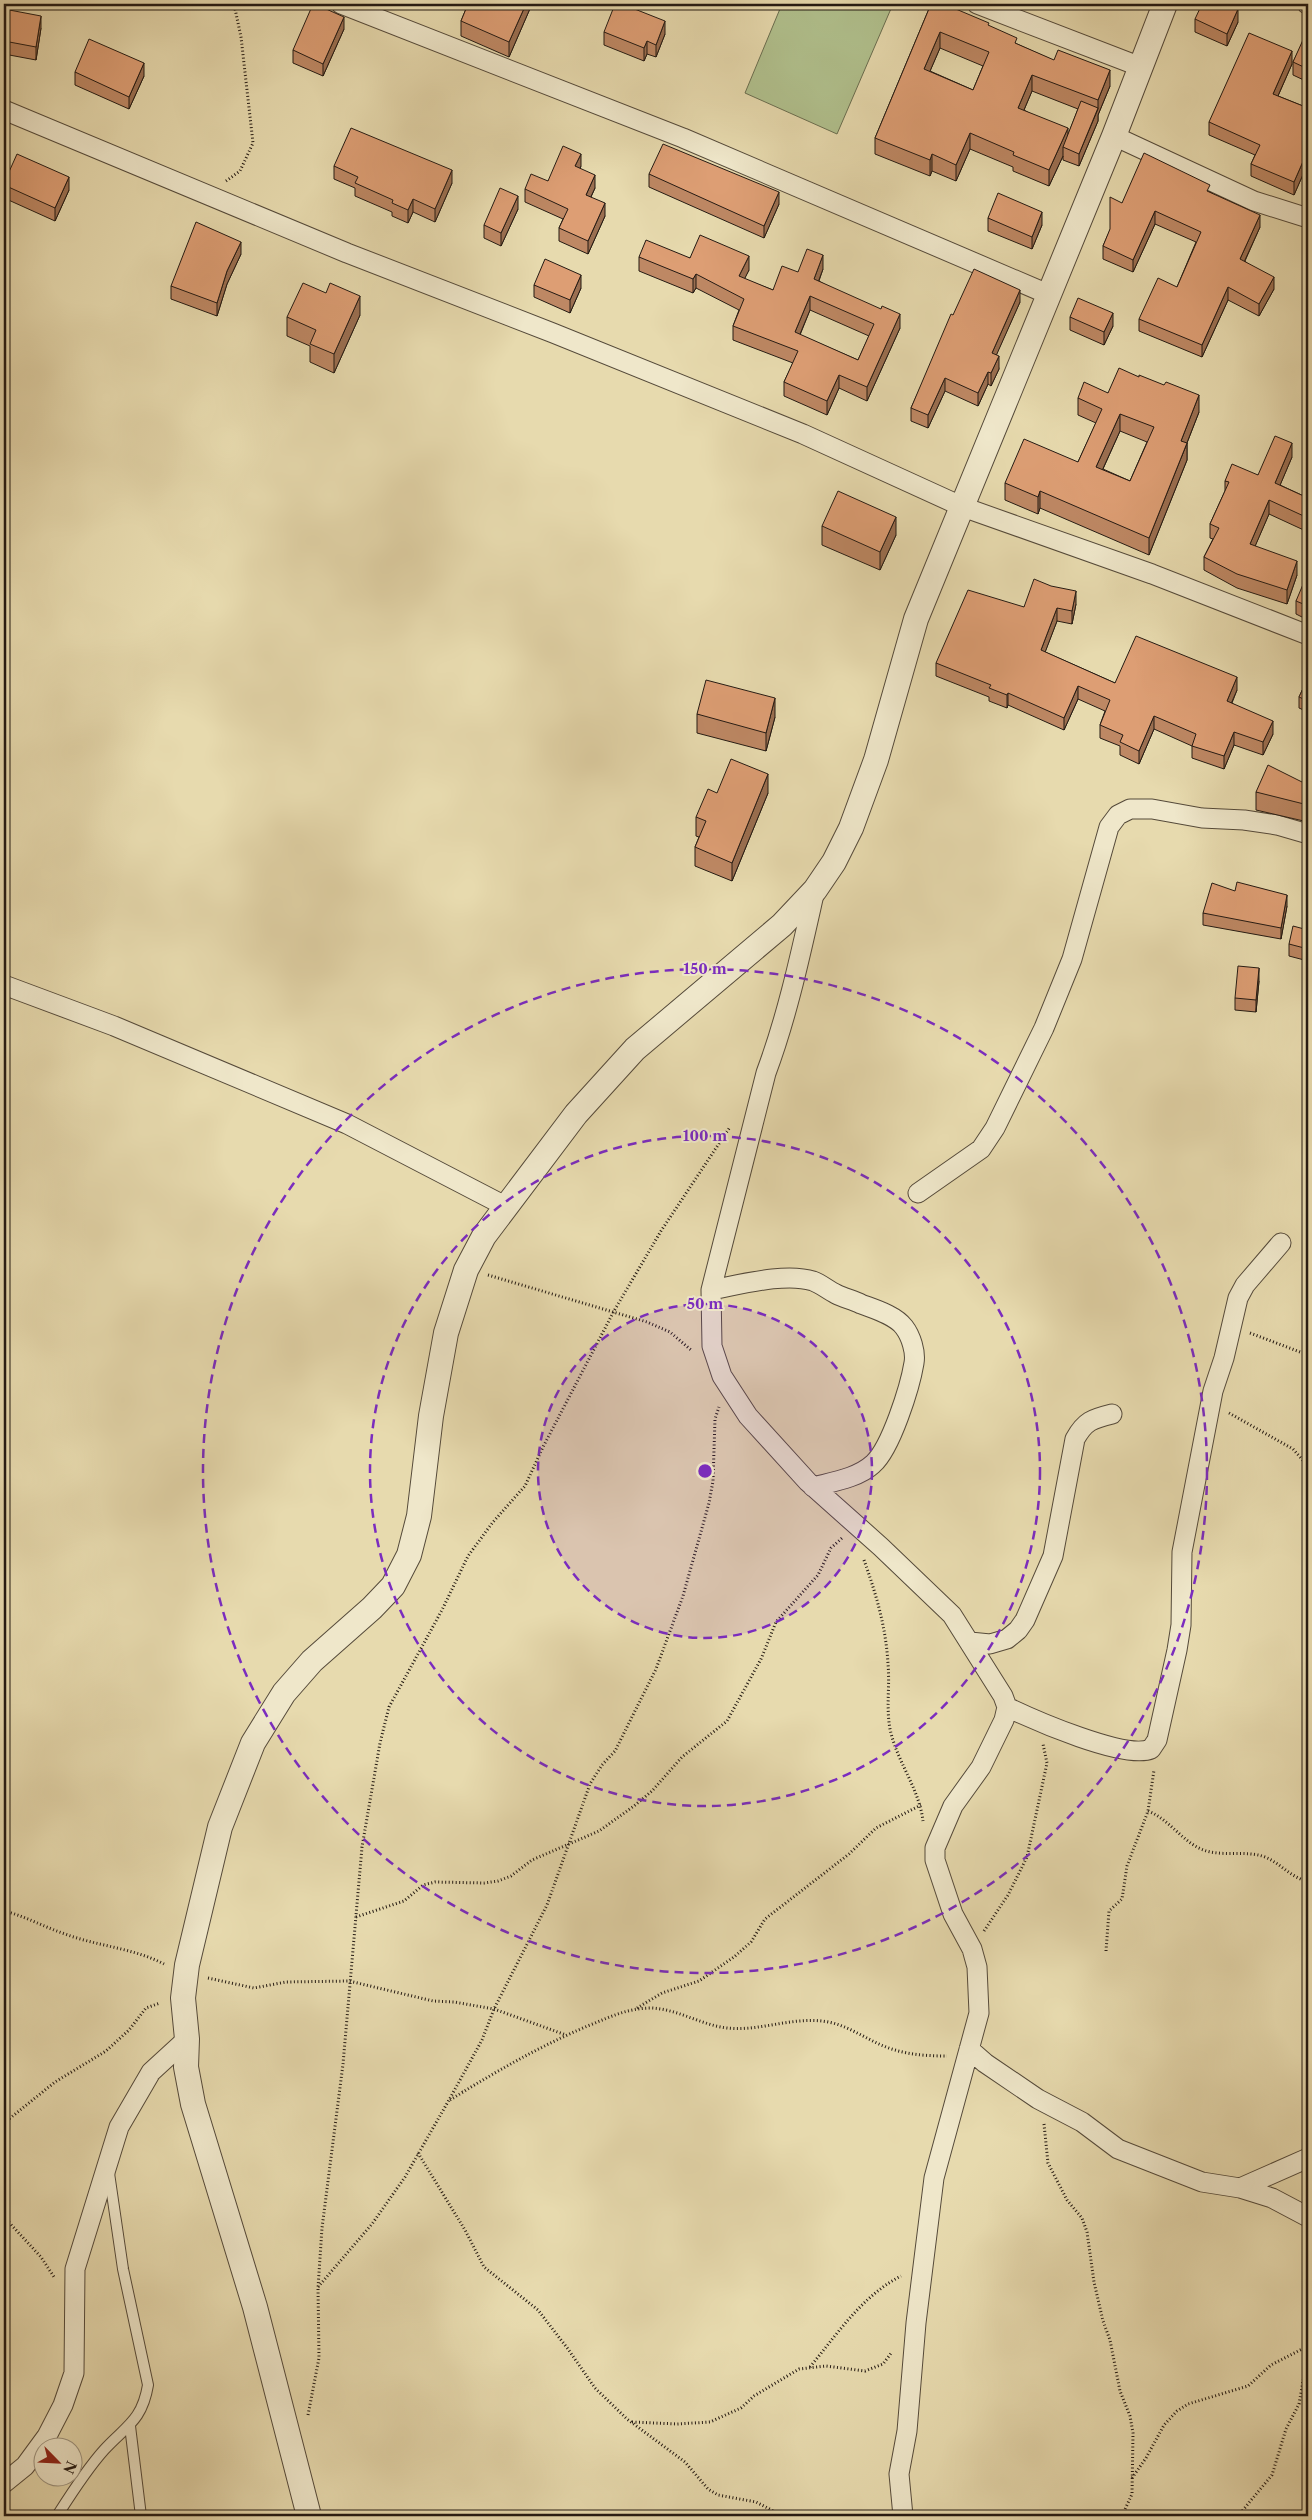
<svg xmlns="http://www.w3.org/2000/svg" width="1312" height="2520" font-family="'Libre Caslon Text',serif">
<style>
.green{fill:#b1c18e;stroke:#6a6e50}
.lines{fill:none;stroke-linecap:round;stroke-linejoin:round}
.service-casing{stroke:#554a3a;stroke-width:12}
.minor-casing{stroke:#554a3a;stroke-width:21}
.tertiary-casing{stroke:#554a3a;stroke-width:26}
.path{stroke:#241a13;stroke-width:3;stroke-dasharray:1 2.5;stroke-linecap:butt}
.service{stroke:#efe7ca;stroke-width:10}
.minor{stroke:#efe7ca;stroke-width:19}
.tertiary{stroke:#efe7ca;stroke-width:24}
.wall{fill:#be8864;stroke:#241a13;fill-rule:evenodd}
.shaded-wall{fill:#9b6f51;stroke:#241a13}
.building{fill:#dd9e74;stroke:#241a13;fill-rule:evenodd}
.ring{fill:none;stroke:#7b2cbf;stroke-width:2.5;stroke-dasharray:9 6}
.centre{fill:#7b2cbf;stroke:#efe7ca;stroke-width:2.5}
.ring-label{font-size:15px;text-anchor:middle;font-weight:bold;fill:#7b2cbf;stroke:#efe7ca;stroke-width:4;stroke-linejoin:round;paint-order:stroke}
</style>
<rect width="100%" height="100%" fill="#e7daae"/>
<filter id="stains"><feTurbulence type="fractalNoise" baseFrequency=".004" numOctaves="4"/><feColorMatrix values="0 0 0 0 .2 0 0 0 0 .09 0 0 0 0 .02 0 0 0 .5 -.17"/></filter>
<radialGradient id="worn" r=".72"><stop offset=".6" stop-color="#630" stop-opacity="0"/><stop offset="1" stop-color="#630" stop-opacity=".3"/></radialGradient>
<path class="green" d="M782,4H893L837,134L745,93Z"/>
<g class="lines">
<defs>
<path id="service" d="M130,2426L141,2516
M57,2516C71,2494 86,2470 104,2450C126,2426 142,2421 148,2385L123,2269L109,2173"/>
<path id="minor" d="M341,4L683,138L1050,295
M977,4L1141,67
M1307,4H1308
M4,110L347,253L553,333L803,434L963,507L1152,574L1308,635
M1114,136L1254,201L1308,218
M815,890C801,952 788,1014 766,1073L711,1290L712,1346L722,1376L748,1416L808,1482L881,1547L952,1615L1003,1696L1007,1707L1004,1720L981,1767L953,1806L935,1848V1860L953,1914L972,1949L977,1967L979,2013L934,2178L916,2323L907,2431L899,2474L903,2516
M4,985L114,1026L347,1124L505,1206
M918,1193L981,1149L995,1128L1044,1028L1072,959L1109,827L1118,815L1130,809H1152L1202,818L1244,820L1277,825L1308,834
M711,1290C739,1285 785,1272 813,1281C821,1284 828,1290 836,1294C844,1298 853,1300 861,1304C874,1309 895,1315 904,1327C911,1336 916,1352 914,1363C910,1387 891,1448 873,1464C858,1478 832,1482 813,1487
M970,1642L990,1644L1007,1639L1018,1630L1025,1620L1053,1556L1075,1439C1085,1421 1092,1419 1112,1414
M1007,1707C1034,1720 1125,1760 1151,1749L1157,1740L1177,1650L1181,1625L1182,1552L1213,1391L1224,1358L1238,1298L1245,1285L1281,1243
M969,2049L985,2063L1038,2099L1082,2122L1118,2149L1202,2182L1240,2188L1272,2198L1308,2217
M1240,2188L1308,2158
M4,2483L25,2466L47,2436L63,2405L74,2373L75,2269L119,2127L151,2072L187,2039"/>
<path id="tertiary" d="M309,2516L255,2307L193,2104L186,2067L187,2039L183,1998L187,1965L220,1827L253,1743L284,1693L312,1661L372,1608L393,1586L409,1555L419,1516L431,1416L446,1333L466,1270L484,1236L576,1114L635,1049L782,925L815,890L834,862L851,828L876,760L916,619L1114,136L1165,4"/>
</defs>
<use href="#service" class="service-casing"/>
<use href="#minor" class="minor-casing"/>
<use href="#tertiary" class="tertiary-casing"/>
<path class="path" d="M226,181L240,171L253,143L241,37L234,4
M488,1275L647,1322L670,1332L691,1350
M1250,1333L1308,1355
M1229,1413L1293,1449L1308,1466
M864,1560C876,1594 886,1627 888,1664C890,1685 886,1707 890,1729C897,1762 919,1788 923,1821
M1148,1811C1168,1819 1179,1837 1197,1847C1218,1859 1244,1849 1265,1857C1280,1863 1289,1876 1308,1882
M4,1911C25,1916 44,1927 65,1934C97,1946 133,1948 164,1964
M356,1917L404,1901L423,1885L435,1882L484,1883L498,1881L511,1876L532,1860L599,1831L634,1806L652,1791L682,1757L727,1721L761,1659L776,1622L818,1575L831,1548L842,1538
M984,1931L1008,1895L1027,1857L1047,1763L1043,1744
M1106,1951L1109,1911L1122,1899L1127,1866L1148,1811L1154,1770
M208,1978L254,1988L286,1982L349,1981L433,2001L454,2002L494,2009L566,2035
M637,2008L662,1993L699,1981L734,1957L751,1942L765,1919L849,1854L876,1828L921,1805
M450,2100C495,2072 540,2046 590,2025C610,2017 628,2008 651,2008C678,2009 701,2025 727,2028C762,2032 797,2014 833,2023C855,2029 873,2044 895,2050C911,2055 930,2056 947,2056
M4,2123L55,2082L106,2051L129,2030L146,2008L160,2003
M1044,2124L1048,2163L1067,2200L1082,2218L1087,2232L1094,2282L1103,2321L1110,2340L1120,2391L1130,2416L1133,2433L1132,2494L1122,2516
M418,2153L465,2230L484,2267L538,2310L568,2349L595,2388L627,2419L685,2462L708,2489L718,2495L756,2502L783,2516
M4,2217L41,2257L54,2277
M318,2287L372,2224L405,2177L449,2100L482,2040L494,2009L547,1905L590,1784L602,1765L615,1751L656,1669L683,1596L709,1503L713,1481L715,1419L719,1407
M810,2367C838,2333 862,2296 901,2276
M308,2415L319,2358L318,2288L322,2228L343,2064L362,1847L380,1743L389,1707L442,1610L468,1556L493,1522L525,1486L543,1447L614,1311L661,1231L730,1127
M632,2422L677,2424L710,2422L741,2408L754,2396L799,2369L826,2366L865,2371L883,2364L892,2352
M1132,2478L1146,2458L1164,2425L1177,2411L1188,2404L1248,2386L1271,2365L1308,2346
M1238,2516L1272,2475L1286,2429L1299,2404L1308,2353"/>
<use href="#service" class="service"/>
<use href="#minor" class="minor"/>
<use href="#tertiary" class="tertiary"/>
</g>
<path class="wall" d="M468,4H532L509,57L461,36V21Z
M931,4L989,26L1017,44L1110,86L1098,115V121L1079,166L1063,160V156L1049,186L1013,171V167L970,149L956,181L932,171L930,176L875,154V138ZM940,48L983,66L973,90L930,71ZM1032,91L1078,109L1068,135L1024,110Z
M4,9L41,28L36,60L4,54Z
M1195,19L1238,22L1227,46L1195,32Z
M344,29L323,76L293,63V50Z
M604,32L665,34L656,57L647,54L644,61L604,45Z
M1308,32V82L1293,75V62Z
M1292,64L1278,96L1308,108V163L1294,195L1251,176V164L1255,155L1209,135V122Z
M75,72L144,76L129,109L75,85Z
M334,166L452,183L435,222L413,212L408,223L392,216V212L355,196V188L334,179Z
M581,166L580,168L595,188L591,197L605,216L588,254L559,241V228L563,219L525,202V189L548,181Z
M649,174L779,204L764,238L649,187Z
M4,183L69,190L55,221L4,198Z
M1210,192L1260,227L1245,261L1274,289L1259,316L1228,300L1202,357L1139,331V319L1177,287L1196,242L1155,224L1133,272L1103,259V246L1122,203Z
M518,209L501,246L484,238V225Z
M988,218L1042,225L1032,249L988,231Z
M241,254L227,284L217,316L171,299V286Z
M639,257L690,258L749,270L744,279L773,290L798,272L823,269L819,281L900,328L867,401L839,388L827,415L784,396V382L793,363L733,340V326L739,310L696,288L693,293L639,271ZM810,310L869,336L858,360L800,335Z
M534,285L581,288L570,313L534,297Z
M1020,302L996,355L999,369L991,386L988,384L978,406L945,391L928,428L911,421V408L953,315Z
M360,315L334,373L310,362V346L287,336V317Z
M1070,317L1113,326L1104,345L1070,330Z
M1108,393L1199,412L1187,443V460L1149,555L1040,508L1038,514L1005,500V483L1078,462L1096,423L1078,415V398ZM1120,431L1147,442L1130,481L1103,469Z
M1292,457L1280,485L1308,498V532L1269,514L1255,546L1297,575L1287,604L1237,588L1204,570V557L1213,539L1210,538V524L1225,491V481L1258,475Z
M822,526L896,535L880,570L822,545Z
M1308,584V620L1296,614V601Z
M1076,604L1072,624L1057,621L1045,652L1115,683L1237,690L1232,703L1273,734L1263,755L1234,745L1224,769L1192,758V746L1154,729L1139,764L1120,755V746L1100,738V725L1105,711L1078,699L1064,730L1008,705L1007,708L989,701V697L936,676V663L1024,607Z
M1308,678V712L1299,708V697Z
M697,714L775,717L766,751L697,733Z
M1308,785V822L1256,810V792Z
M768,793L732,881L695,866V847L699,837L696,836V817Z
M1287,906L1281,939L1203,925V913Z
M1308,930V961L1289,956V944Z
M1259,981L1256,1012L1235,1010V998Z"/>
<path class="shaded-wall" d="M526,4H532L509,57V42Z
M1238,9V22L1227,46V34Z
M41,16V28L36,60V47Z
M344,17V29L323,76V64Z
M665,21V34L656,57V45Z
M940,32V48L924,85V69Z
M647,41V54L644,61V48Z
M1292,51V64L1273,107V94Z
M144,63V76L129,109V97Z
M1110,70V86L1098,115V121L1079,166V154L1098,109V100Z
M1032,75V91L1018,124V108Z
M1068,128V144L1063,147V156L1049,186V170Z
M970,133V149L956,181V165Z
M1308,150V163L1294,195V182Z
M581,154V166L575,179V166Z
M932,154V171L930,176V160Z
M452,170V183L435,222V209Z
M595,175V188L586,207V195Z
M69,177V190L55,221V208Z
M779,192V204L764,238V226Z
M518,196V209L501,246V233Z
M413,199V212L408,223V210Z
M605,203V216L588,254V241Z
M1155,211V224L1133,272V260Z
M1042,212V225L1032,249V237Z
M1260,215V227L1240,271V259Z
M241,242V254L227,284L217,316V303L227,271Z
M823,255V269L814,293V279Z
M749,256V270L739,290V276Z
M696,274V288L693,293V279Z
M581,275V288L570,313V300Z
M1274,277V289L1259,316V304Z
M1228,287V300L1202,357V345Z
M1020,290V302L992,365V353Z
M360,296V315L334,373V354Z
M810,296V310L795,346V332Z
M1113,313V326L1104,345V332Z
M900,314V328L867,401V387Z
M999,356V369L991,386V373Z
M988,372V384L978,406V393Z
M839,375V388L827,415V401Z
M945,378V391L928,428V415Z
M1199,395V412L1181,458V441Z
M1120,414V431L1096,484V467Z
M1187,443V460L1149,555V538Z
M1292,443V457L1275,497V483Z
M1040,491V508L1038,514V497Z
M1269,500V514L1250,558V544Z
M896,517V535L880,570V552Z
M1297,561V575L1287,604V590Z
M1076,591V604L1072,624V611Z
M1057,608V621L1041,663V650Z
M1237,677V690L1227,713V701Z
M1078,686V699L1064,730V718Z
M1008,693V705L1007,708V695Z
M775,698V717L766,751V733Z
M1154,716V729L1139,764V751Z
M1273,721V734L1263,755V742Z
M1234,732V745L1224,769V756Z
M768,774V793L732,881V863Z
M1287,895V906L1281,939V928Z
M1259,968V981L1256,1012V1000Z"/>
<path class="building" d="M313,4H315L344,17L323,64L293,50Z
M468,4H526L509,42L461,21Z
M615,4H622L665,21L656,45L647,41L644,48L604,32Z
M931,4H944L989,23L988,25L1017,38L1015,43L1054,60L1058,50L1110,70L1098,100L1032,75L1018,108L1068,128L1049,170L1013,155L1014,152L970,133L956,165L932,154L930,160L875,138ZM940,32L989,52L973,90L924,69Z
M1202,4H1226L1238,9L1227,34L1195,19Z
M4,9L41,16L36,47L4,41Z
M1307,31L1308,32V69L1293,62Z
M1249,33L1292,51L1273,94L1308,108V150L1294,182L1251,164L1260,145L1209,122Z
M89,39L144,63L129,97L75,72Z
M1081,101L1098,108L1079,154L1063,147Z
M351,128L452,170L435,209L413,199L408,210L392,203L393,200L355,183L358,177L334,166Z
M663,144L779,192L764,226L649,174Z
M563,146L581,154L575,166L595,175L586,195L605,203L588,241L559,228L568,209L525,189L531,174L548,181Z
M1144,153L1210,185L1207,191L1260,215L1240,259L1274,277L1259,304L1228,287L1202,345L1139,319L1158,278L1177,287L1201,232L1155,211L1133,260L1103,246L1110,229V197L1122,203Z
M17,154L69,177L55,208L4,185V183Z
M500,188L518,196L501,233L484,225Z
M998,193L1042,212L1032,237L988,218Z
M196,222L241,242L227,271L217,303L171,286Z
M700,235L749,256L739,276L773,290L782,266L798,272L807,249L823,255L814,279L881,309L882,306L900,314L867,387L839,375L827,401L784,382L798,351L733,326L744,299L696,274L693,279L639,257L646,240L690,258ZM810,296L874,324L858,360L795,332Z
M545,259L581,275L570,300L534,285Z
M974,269L1020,290L992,353L999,356L991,373L988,372L978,393L945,378L928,415L911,408L951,314L953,315Z
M303,283L326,293L330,283L360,296L334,354L310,344L316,330L287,317Z
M1078,298L1113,313L1104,332L1070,317Z
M1119,368L1139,377V375L1164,385L1166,382L1199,395L1181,441L1187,443L1149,538L1040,491L1038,497L1005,483L1024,439L1078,462L1102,409L1078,398L1084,382L1108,393ZM1120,414L1154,427L1130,481L1096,467Z
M1275,436L1292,443L1275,483L1308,498V518L1269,500L1250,544L1297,561L1287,590L1237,574L1204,557L1219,528L1210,524L1229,482L1225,481L1232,464L1258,475Z
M838,491L896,517L880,552L822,526Z
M1034,579L1051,586L1076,591L1072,611L1057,608L1041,650L1115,683L1136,636L1237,677L1227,701L1273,721L1263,742L1234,732L1224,756L1192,746L1196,734L1154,716L1139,751L1120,742L1123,735L1100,725L1110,700L1078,686L1064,718L1008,693L1007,695L989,688L991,685L936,663L968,590L1024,607Z
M1304,582L1308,584V606L1296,601Z
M1308,678V701L1299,697Z
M706,680L775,698L766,733L697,714Z
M731,759L768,774L732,863L695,847L706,821L696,817L708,789L717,793Z
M1268,765L1308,785V805L1256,792Z
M1237,882L1287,895L1281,928L1203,913L1212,883L1235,891Z
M1293,926L1308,930V949L1289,944Z
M1238,966L1259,968L1256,1000L1235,998Z"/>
<circle cx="705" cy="1471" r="167" fill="#7b2cbf" fill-opacity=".12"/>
<g class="ring">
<circle cx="705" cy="1471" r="167"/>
<circle cx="705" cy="1471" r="335"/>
<circle cx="705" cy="1471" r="502"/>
</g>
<circle cx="705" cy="1471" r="8" class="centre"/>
<g class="ring-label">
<text x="705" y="974">150 m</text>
<text x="705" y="1141">100 m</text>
<text x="705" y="1309">50 m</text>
</g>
<rect width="1312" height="2520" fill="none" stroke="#e7daae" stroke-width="20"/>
<rect x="5" y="5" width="1302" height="2510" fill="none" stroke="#241a13" stroke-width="2.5"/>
<rect x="10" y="10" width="1292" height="2500" fill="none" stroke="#241a13"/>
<g transform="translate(58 2462) rotate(114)"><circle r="24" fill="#efe7ca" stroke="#9e9581"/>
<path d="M0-4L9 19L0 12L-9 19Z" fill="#8f2418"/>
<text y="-8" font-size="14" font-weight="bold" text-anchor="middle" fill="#241a13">N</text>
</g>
<rect width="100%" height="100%" filter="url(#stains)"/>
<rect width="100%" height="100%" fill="url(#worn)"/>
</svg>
